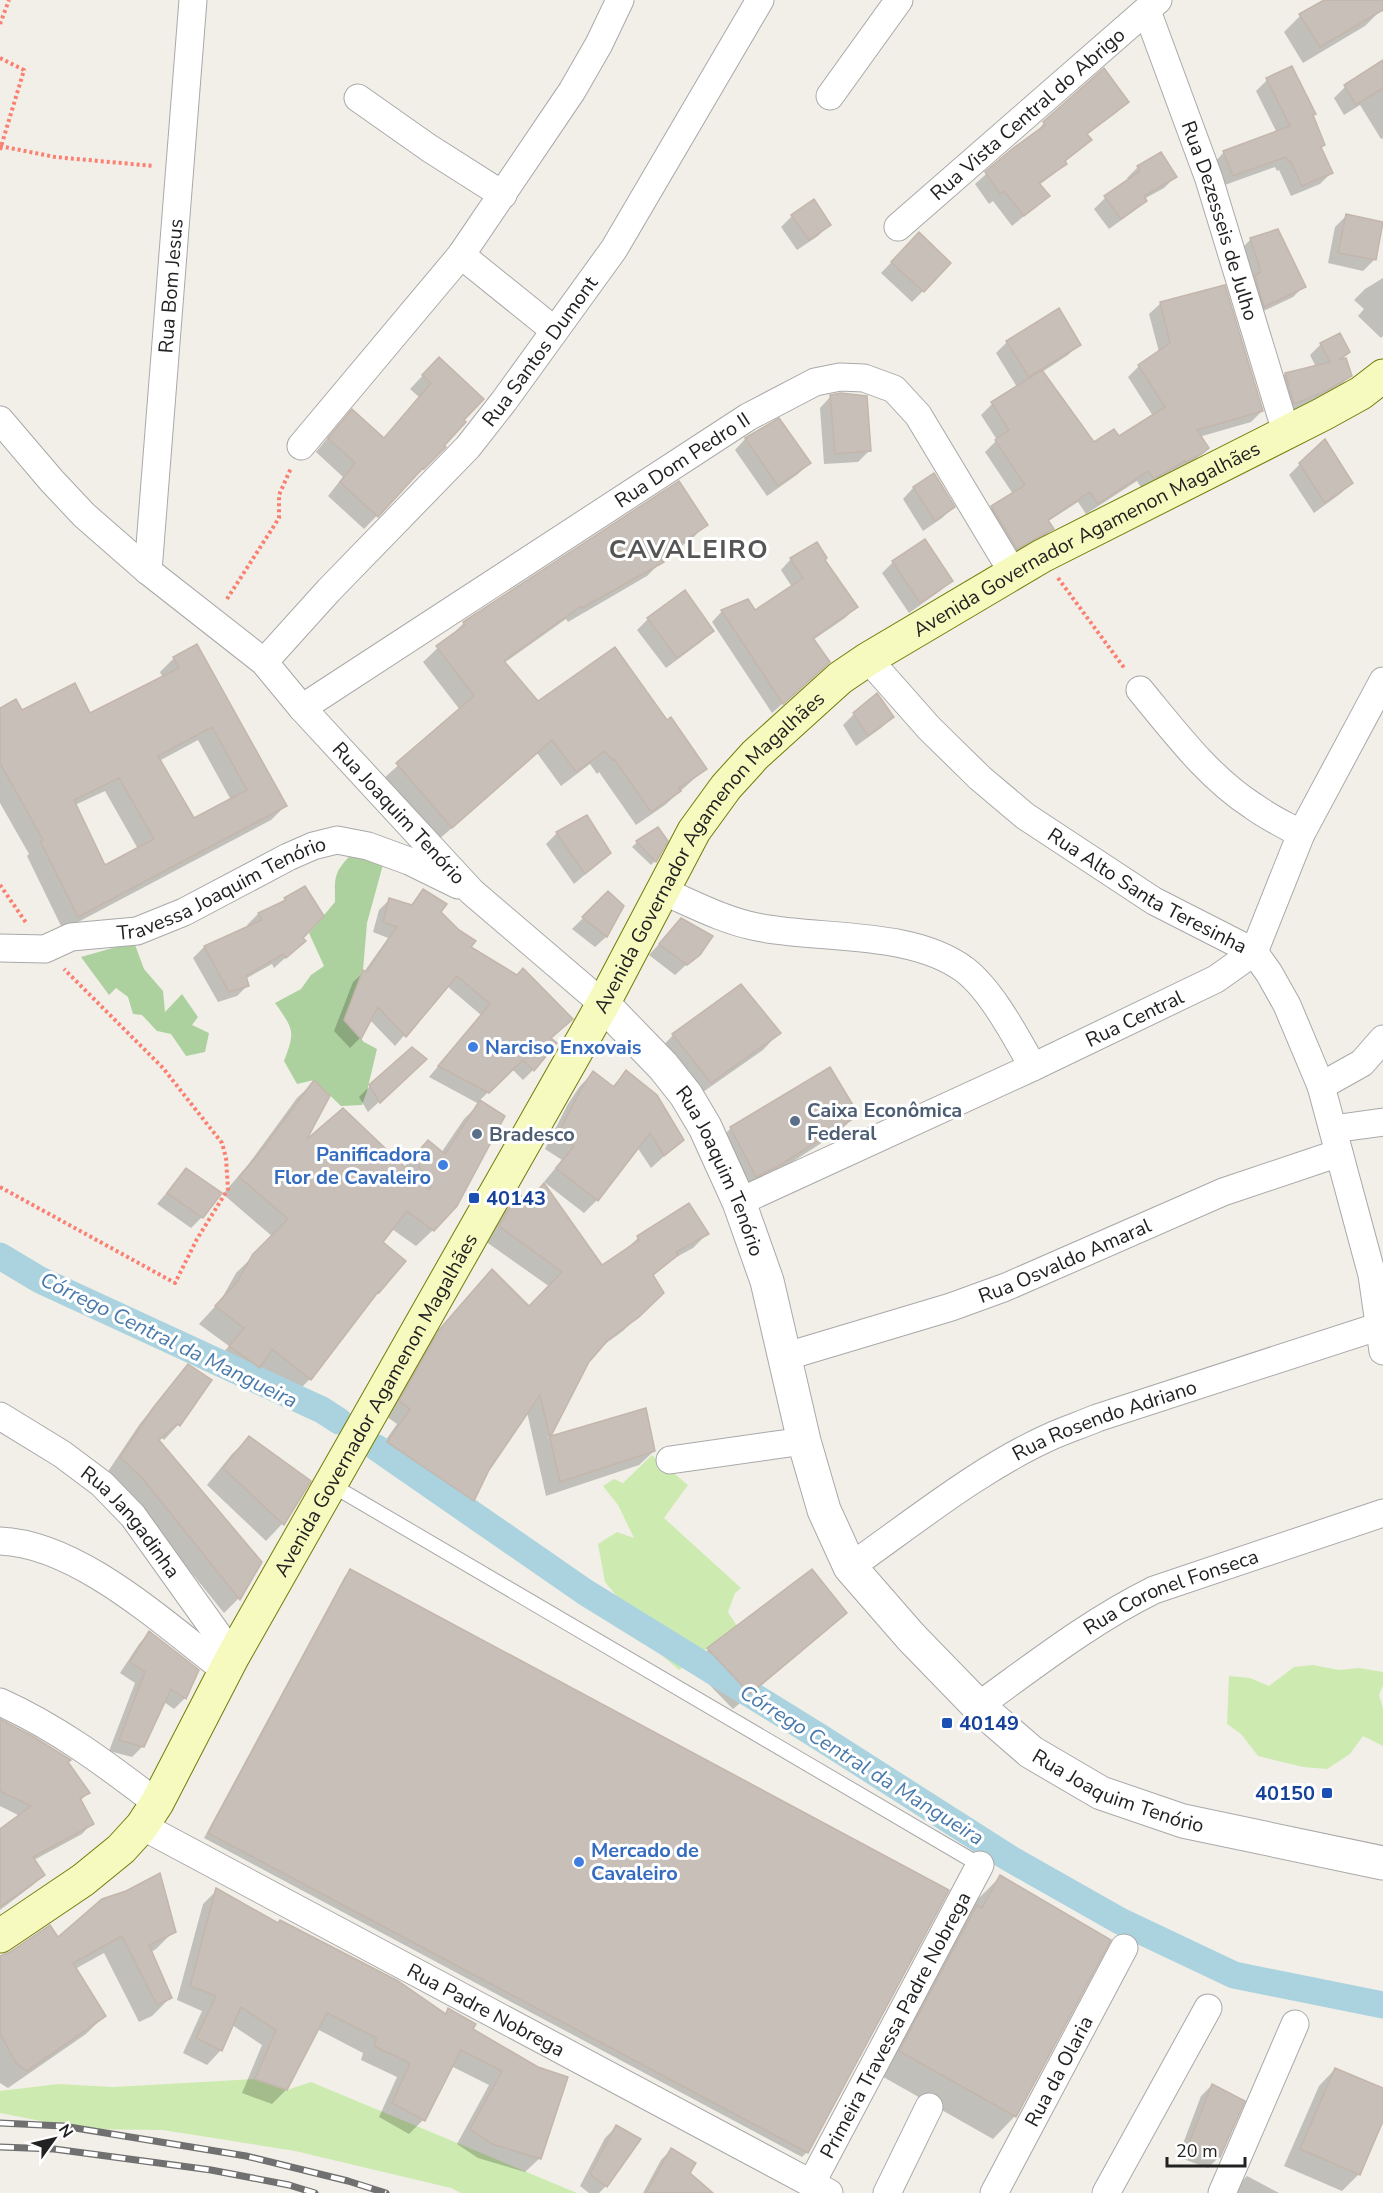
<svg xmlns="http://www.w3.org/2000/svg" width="1383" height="2193" font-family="'Nunito Sans',sans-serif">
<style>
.grass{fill:#cdebb0}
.forest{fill:#add19e}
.shadow{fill:#0003;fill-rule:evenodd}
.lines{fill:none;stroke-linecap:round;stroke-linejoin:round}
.canal{stroke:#aad3df;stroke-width:27}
.building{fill:#c7bfb8;stroke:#c4b6ab;stroke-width:1.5;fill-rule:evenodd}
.service-casing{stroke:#a9a9a9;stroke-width:16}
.minor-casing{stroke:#a9a9a9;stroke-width:29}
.tertiary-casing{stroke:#a9a9a9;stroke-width:35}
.secondary-casing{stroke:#707d05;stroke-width:35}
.path{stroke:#fa8072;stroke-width:4;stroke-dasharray:3 3;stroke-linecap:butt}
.service{stroke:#fff;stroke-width:14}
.minor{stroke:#fff;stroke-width:27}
.tertiary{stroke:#fff;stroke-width:33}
.secondary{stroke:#f7fabf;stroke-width:33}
.rail-casing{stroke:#707070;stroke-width:7}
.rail{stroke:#fff;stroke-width:4.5;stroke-dasharray:14;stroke-linecap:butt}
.shop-dot{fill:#3f7fe0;stroke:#fff;stroke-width:2}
.service-dot{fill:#5c6f8a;stroke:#fff;stroke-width:2}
.transit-dot{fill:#1a4fb4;stroke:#fff;stroke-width:2}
.labels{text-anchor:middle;stroke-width:6;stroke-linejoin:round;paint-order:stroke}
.street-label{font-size:20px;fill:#222;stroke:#fff}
.shop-label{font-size:20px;font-weight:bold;fill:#366cbe;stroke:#fff;text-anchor:start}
.service-label{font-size:20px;font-weight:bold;fill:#4e5e75;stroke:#fff;text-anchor:start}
.transit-label{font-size:20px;font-weight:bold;fill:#164399;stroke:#fff;text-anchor:start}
.water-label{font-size:21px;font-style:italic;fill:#4a7aab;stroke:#fff}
.district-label{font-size:26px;font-weight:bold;letter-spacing:1.5px;fill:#555;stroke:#fff}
</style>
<rect width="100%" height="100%" fill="#f2efe9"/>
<path class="grass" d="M652,1455L688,1485L664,1518L741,1588L735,1593L728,1612L737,1626L679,1670L637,1634L622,1603L605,1582L598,1544L617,1532L634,1538L618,1505L603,1486L614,1479L623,1483Z
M1313,1665L1339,1670L1359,1668L1383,1672V1685L1379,1695L1383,1709V1746L1363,1736L1350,1754L1327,1769L1303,1767L1258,1756L1241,1734L1227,1724L1229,1676L1250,1678L1269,1686L1294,1667Z
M255,2079L287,2090L311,2082L577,2193H461L451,2188L295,2151L163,2130L82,2129L0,2113V2091L58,2084L113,2087Z"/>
<path class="forest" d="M349,857L384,861L367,923L363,970L344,1020L364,1042L377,1049L367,1091L362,1105L341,1106L314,1080L297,1084L284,1061C296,1030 293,1029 275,1003L301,989L311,975L324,966L309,933L335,902C335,880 333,873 349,857Z
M134,942L144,969L163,991L165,1012L182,994L198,1017L192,1025L209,1033L205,1052L186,1056L171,1034L157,1031L142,1015L133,1014L128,997L116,988L109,995L81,957Z"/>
<path class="shadow" d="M1327,0H1377L1382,9L1365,26L1303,63L1284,32L1300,16Z
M1383,62V138L1381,139L1360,105L1344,115L1334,98L1345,87Z
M1267,80L1312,116L1324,145L1320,148L1331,173L1320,184L1291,196L1279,170L1277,171L1275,167L1222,186L1213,164L1224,152L1277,133L1256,91Z
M1127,102L1116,113L1086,135L1090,140L1064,162L1054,174L1039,185L1048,196L1012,226L993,201L989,204L975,184L1013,150L1034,135L1044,123Z
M1138,167L1175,177L1164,188L1144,199L1134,211L1109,229L1094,209L1105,198L1129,181L1127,178Z
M792,216L829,225L818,236L797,250L781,227Z
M1346,216L1382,223L1374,260L1363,271L1328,263L1335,227Z
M1251,239L1304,286L1293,297L1253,316L1240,250Z
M908,245L923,291L912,302L881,273Z
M1383,278V336L1381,338L1358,316L1364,309L1354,300L1365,289Z
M1161,303L1262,411L1251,422L1199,437L1207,448L1196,459L1188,466L1174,472L1173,471L1142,489L1137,481L1086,514L1078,502L1047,522L1052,529L1041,540L1006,559L981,518L992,507L1013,494L985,452L997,440L981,415L992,404L1017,387L996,353L1007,342L1079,344L1068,355L1042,372L1093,444L1118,438L1153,416L1128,377L1139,366L1159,352L1149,314Z
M1321,344L1349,352L1339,361L1350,376L1339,387L1309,404L1283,414L1274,385L1285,374L1316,367L1310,355Z
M426,372L462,420L442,446L443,447L364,529L328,496L343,477L316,452L339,424L383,439L419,397L410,389Z
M831,396L869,451L858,462L824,464L820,408Z
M779,420L809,463L798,474L767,496L735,450L745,439Z
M1300,464L1351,483L1340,494L1314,513L1289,475Z
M934,475L953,507L942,518L923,531L903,499L913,488Z
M678,483L706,524L692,539L669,554L647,576L568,622L566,619L504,663L538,703L705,769L665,805L636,825L599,772L597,774L590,764L561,786L537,753L437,841L383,779L460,710L423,662L464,623Z
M791,559L823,560L856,607L845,618L813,640L817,673L772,713L712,622L722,611L754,612L792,587L781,570Z
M893,562L951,580L940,591L909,613L882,573Z
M648,619L712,631L701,642L666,668L637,630Z
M174,658L285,806L271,820L63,930L27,856L29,854L0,803V710L89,715L163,678L160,672ZM198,740L231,800L193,820L159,761ZM105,791L138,849L105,867L75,805Z
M854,714L892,717L881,728L856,746L843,725Z
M557,833L610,853L574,884L546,844Z
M637,842L656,860L651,865L632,847Z
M305,888L302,938L304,941L274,968L272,964L245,979L248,985L237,996L218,1002L193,958L204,947L249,928L247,925L258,914L279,905L285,899Z
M424,891L439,912L550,1038L533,1070L523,1080L512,1069L479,1101L503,1117L433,1230L416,1246L392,1229L381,1243L403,1261L367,1303L310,1379L294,1395L258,1368L242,1384L214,1363L229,1346L199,1324L221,1300L236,1273L273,1237L223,1194L248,1165L297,1098L314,1082L302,1145L403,1168L428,1142L441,1153L464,1119L479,1104L429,1077L481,1015L447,986L395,1046L369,1019L360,1038L350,1048L334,1031L353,982L364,972L388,938L373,932L379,910L389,900L410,906Z
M608,893L622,907L606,937L595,947L572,929Z
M681,920L698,954L675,975L649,955Z
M779,1033L763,1050L693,1099L657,1052L673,1035Z
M414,1070L368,1112L359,1097L370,1086Z
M626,1072L682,1140L651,1168L637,1147L597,1200L584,1213L544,1182L562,1160L545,1149L568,1104L580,1086L593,1073L612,1087Z
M857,1114L840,1131L758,1184L739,1193L714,1145L731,1128Z
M186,1170L202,1217L191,1228L157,1204Z
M544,1185L601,1267L623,1252L638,1238L688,1205L707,1234L693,1248L671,1260L652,1277L662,1292L623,1331L598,1349L588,1361L548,1438L645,1410L654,1451L639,1465L546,1496L527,1412L488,1470L473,1500L459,1514L374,1457L397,1424L386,1416L426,1346L492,1271L529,1308L550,1287L485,1241L504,1209L518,1195L527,1202Z
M188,1366L210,1380L178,1425L164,1440L161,1437L157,1441L261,1562L238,1599L224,1613L128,1494L107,1473L139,1425L174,1381Z
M249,1438L309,1481L282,1524L266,1541L207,1485L232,1454Z
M350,1571L807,2152L802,2157L204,1838L345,1576Z
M812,1571L845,1613L828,1629L733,1709L691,1666L708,1650Z
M149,1633L185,1698L174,1709L164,1702L143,1746L132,1757L109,1751L135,1683L120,1673L139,1644Z
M0,1720L66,1762L88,1793L80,1801L92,1823L82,1834L34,1860L43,1875L33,1885L0,1910V1831L20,1816L0,1806Z
M1000,1877L1109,1940L1015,2116L993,2139L878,2074L955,1929L969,1914L978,1899Z
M217,1890L444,2014L448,2010L471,2029L537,2068L540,2158L525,2172L478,2158L457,2144L489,2085L451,2066L423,2120L409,2134L379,2117L397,2077L361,2060L363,2053L317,2029L286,2090L272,2104L242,2093L262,2045L232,2025L221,2050L207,2065L183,2053L202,2011L177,2000L203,1904Z
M127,1892L174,1931L156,1949L151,1952L170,1998L152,2016L139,2022L104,1953L75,1969L104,2016L86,2034L8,2088L0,2083V1958L57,1939Z
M1335,2069L1383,2090V2117L1358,2175L1342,2191L1284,2166L1319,2086Z
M1212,2085L1219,2157L1208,2168L1178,2157L1201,2096Z
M616,2127L638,2140L606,2186L599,2193H589L580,2186L605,2138Z
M671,2150L688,2174L711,2193H643L661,2160Z
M1247,2176L1279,2193H1231Z"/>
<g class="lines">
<path class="canal" d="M0,1256L40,1280L322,1410L339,1421
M377,1448L585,1592L818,1736L1009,1858L1120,1921L1234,1975L1383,2005"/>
</g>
<path class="building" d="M1324,0H1383V10L1320,47L1299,14Z
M1383,60V88L1356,105L1344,85Z
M1292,66L1316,114L1313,115L1325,145L1321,147L1333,173L1302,186L1290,160L1288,161L1286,157L1233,176L1223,151L1290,126L1266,78Z
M1104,68L1129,102L1087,134L1092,140L1065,161L1067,164L1039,183L1050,196L1024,216L1004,191L1000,194L985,172L1012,149L1045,125L1043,122Z
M1161,152L1177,177L1144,196L1147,201L1121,219L1104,196L1140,171L1137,166Z
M814,199L831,225L809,240L791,215Z
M1346,214L1383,222L1376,260L1338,253Z
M1278,229L1306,287L1264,307L1255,275L1261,272L1250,238Z
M919,232L951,263L924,292L891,262Z
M1225,285L1263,411L1197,430L1209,448L1200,455L1186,462L1185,461L1154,479L1148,471L1098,504L1090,492L1048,520L1054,529L1017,549L991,506L1025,485L995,440L1009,430L991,402L1042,370L1094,442L1114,429L1119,436L1165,407L1138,365L1170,343L1160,302Z
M1059,308L1081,345L1029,377L1006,341Z
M1340,333L1350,352L1339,360L1346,358L1352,376L1322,393L1294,404L1285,373L1330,362L1320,343Z
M439,357L484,399L464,420L466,422L444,446L446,447L424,469L423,468L378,517L340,482L355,463L328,438L352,409L384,438L431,383L422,375Z
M841,393L867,396L871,451L835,454L830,395Z
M779,418L811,463L778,486L745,438Z
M1325,439L1353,483L1325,503L1299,463Z
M934,473L955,507L935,521L913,487Z
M679,481L708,525L669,551L671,554L662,560L664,562L582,608L581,606L504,661L538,701L615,647L667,720L671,717L707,769L679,788L681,791L651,812L614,759L612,760L605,751L576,772L552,740L452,828L396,763L474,696L436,646L465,625L463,622Z
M925,539L953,581L920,603L892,561Z
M817,542L827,558L825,560L858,607L813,638L830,662L783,704L721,610L748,599L755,610L803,578L790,558Z
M685,590L714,631L677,658L647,618Z
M197,644L287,806L78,917L40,841L43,840L0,763V708L16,699L22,710L75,683L90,713L179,668L173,657ZM212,727L247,790L194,818L158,756ZM119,778L154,839L105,865L74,800Z
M877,693L894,717L868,736L853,713Z
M587,815L611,853L585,874L556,832Z
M658,827L668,841L656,862L636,841Z
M305,886L324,916L303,938L306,941L286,958L283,954L246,976L249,986L229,992L204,946L262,920L258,913L286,900L284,898Z
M423,889L447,904L441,912L459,930L476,941L471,947L517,975L523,968L573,1019L551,1038L557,1043L534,1071L523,1060L489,1093L438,1066L490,1004L457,976L406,1037L378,1007L361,1039L344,1020L363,970L366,972L397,927L383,922L389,898L412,905Z
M608,891L624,906L607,937L582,917Z
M681,918L713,936L700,955L687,965L659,944Z
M741,984L781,1033L711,1083L672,1034Z
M412,1047L427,1059L380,1103L369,1085Z
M830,1067L859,1115L777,1167L756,1177L730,1127Z
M626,1070L657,1095L684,1140L664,1156L650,1133L598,1201L556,1168L574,1146L557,1136L581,1089L593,1071L614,1087Z
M314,1080L330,1096L307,1139L343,1108L429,1190L432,1187L413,1157L428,1140L445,1154L480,1100L505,1116L457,1206L434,1231L407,1211L383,1242L406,1261L379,1293L378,1292L311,1380L272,1349L260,1368L229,1346L244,1328L215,1306L237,1282L253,1254L288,1219L239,1177L264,1147Z
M186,1168L222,1193L203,1218L167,1193Z
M544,1183L602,1265L639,1240L637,1236L689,1203L709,1234L676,1252L678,1255L653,1275L664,1293L639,1317L608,1340L589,1362L551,1436L646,1408L655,1451L560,1482L540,1395L489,1470L474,1501L387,1442L410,1409L399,1401L439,1330L492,1269L529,1306L562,1272L499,1226L518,1193L528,1202Z
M188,1364L212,1380L180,1426L177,1424L159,1440L262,1562L240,1600L143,1479L120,1457L153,1408Z
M249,1436L311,1481L284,1525L223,1468Z
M350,1569L949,1890L808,2153L208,1833Z
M812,1569L847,1613L750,1694L707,1648Z
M149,1631L199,1670L186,1699L171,1689L144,1747L119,1740L145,1672L130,1662Z
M0,1719L34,1737L71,1760L68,1762L90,1793L80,1798L94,1824L33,1857L45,1875L0,1907V1829L31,1806L0,1791Z
M160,1873L176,1932L149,1945L172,1998L157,2005L122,1936L73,1963L106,2016L27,2071L16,2063L0,2033V1956L10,1952L50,1925L58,1937L102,1899L126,1891Z
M1000,1875L1111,1940L1016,2117L899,2051L977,1905L982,1908Z
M216,1888L278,1923L280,1920L398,1981L446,2014L448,2008L476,2024L473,2029L538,2067L568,2077L541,2159L492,2144L470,2129L502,2071L461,2050L425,2121L392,2103L410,2063L374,2046L377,2038L327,2013L287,2090L255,2079L276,2030L241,2007L222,2051L196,2038L216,1996L190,1986Z
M1335,2068L1383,2088V2121L1360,2175L1300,2149Z
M1212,2084L1245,2101L1220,2157L1188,2146Z
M616,2125L641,2139L607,2187L590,2174Z
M671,2148L696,2163L690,2173L713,2193H646Z"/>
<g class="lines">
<defs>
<path id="service" d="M330,1484L980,1865"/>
<g id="minor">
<path id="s1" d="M1147,11L1209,179L1286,432"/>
<path d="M830,96L899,0"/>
<path d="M358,98L429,148L503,195"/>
<path id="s2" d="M898,227L1158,0"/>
<path d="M461,255L554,330"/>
<path id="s3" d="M0,420L52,481L84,515L148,571L264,662L302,708L472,892L603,1004"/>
<path d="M301,446L461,255L572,91L599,44L620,0"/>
<path id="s4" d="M148,571L193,0"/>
<path id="s5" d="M868,659L929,728L980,778L1025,816L1154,901L1254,952L1269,973L1287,1005L1321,1086L1372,1275L1383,1351"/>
<path id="s6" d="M264,662L329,590L468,447L504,401L614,249L760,0"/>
<path d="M1140,690C1174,731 1208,777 1253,806C1268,817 1285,825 1301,834"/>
<path id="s7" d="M302,708L748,417L815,382L840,377L864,378L894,389L918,415L1013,573"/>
<path d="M663,891C693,904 725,921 757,927C821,940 912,930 965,970C992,991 1016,1037 1033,1067"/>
<path id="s8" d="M0,948L45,949L71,937L137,931L184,912L288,857L313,846L337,840L368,846L409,861L458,885"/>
<path d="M1321,1086L1362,1063L1383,1039"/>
<path d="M1333,1129L1383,1122"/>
<path id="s9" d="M739,1202L1033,1067L1216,979L1254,952L1301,834L1383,681"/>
<path id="s10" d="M784,1357L951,1307L1006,1287L1223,1192L1339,1153"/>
<path id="s11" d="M0,1416L62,1454L102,1484L133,1516L233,1656"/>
<path d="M670,1460L804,1441"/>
<path d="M0,1541C79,1544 164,1624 225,1670"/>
<path id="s12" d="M850,1567C914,1522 983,1466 1054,1435C1068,1429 1083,1424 1097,1418L1383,1325"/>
<path d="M0,1702C58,1728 107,1765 157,1803"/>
<path id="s13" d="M978,1706C1035,1665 1091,1621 1154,1590L1383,1513"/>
<path id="s14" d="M142,1826L829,2193"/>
<path id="s15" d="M811,2184L980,1865"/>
<path d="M887,2193L929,2107"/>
<path id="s16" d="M994,2193L1124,1948"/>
<path d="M1106,2193L1208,2008"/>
<path d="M1222,2193L1295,2024"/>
</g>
<g id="tertiary">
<path id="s17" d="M603,1004L663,1066L686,1095L705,1127L739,1202L767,1281L804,1441L824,1510L850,1567L911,1637L978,1706L1031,1752L1101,1793L1183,1821L1383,1863"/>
</g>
<g id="secondary">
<path id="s18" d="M0,1936L83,1880L121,1849L142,1826L157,1803L233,1656L603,1004L694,831L726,787L755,755L798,716L840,678L868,659L1042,556L1323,414L1361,393L1383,376"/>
</g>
</defs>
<use href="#service" class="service-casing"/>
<use href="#minor" class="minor-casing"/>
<use href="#tertiary" class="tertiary-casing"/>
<use href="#secondary" class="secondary-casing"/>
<path class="path" d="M0,24L9,0
M0,58L24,70L0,150
M0,146L55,157L154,166
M1058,578L1125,669
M227,599L279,518V495L291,468
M0,885L27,924
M0,1187L175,1283L197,1239L228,1189L226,1158L222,1143L163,1068L64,969"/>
<use href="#service" class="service"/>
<use href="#minor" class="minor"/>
<use href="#tertiary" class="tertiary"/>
<use href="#secondary" class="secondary"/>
<defs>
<path id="rail" d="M0,2123L63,2126L246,2156L348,2181L386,2193
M0,2147L54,2149L211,2170L289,2185L315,2193"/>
</defs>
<use href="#rail" class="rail-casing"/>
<use href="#rail" class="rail"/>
</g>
<g class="shop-dot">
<circle cx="473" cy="1047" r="6"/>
<circle cx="443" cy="1165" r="6"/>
<circle cx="579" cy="1862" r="6"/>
</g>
<g class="service-dot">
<circle cx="795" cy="1121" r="6"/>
<circle cx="477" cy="1134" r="6"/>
</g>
<g class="transit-dot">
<rect x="468" y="1192" width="12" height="12" rx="3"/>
<rect x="941" y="1717" width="12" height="12" rx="3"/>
<rect x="1321" y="1787" width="12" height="12" rx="3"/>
</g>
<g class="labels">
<g class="street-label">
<text dy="7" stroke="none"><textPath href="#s2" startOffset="172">Rua Vista Central do Abrigo</textPath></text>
<text dy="7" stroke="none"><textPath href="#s1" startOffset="222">Rua Dezesseis de Julho</textPath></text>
<text dy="7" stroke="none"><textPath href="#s4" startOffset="286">Rua Bom Jesus</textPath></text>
<text dy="7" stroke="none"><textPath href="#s6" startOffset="416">Rua Santos Dumont</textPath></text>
<text dy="7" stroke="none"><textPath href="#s7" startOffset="454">Rua Dom Pedro II</textPath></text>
<text dy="7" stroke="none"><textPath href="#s18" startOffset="1814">Avenida Governador Agamenon Magalhães</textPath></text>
<text dy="7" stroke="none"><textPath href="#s3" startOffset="562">Rua Joaquim Tenório</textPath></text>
<text dy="7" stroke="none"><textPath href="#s18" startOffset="1310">Avenida Governador Agamenon Magalhães</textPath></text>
<text dy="7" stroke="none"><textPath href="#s8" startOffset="234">Travessa Joaquim Tenório</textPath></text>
<text dy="7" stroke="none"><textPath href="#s5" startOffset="366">Rua Alto Santa Teresinha</textPath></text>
<text dy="7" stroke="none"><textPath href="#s9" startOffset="436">Rua Central</textPath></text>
<text dy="7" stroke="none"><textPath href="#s17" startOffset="207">Rua Joaquim Tenório</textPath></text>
<text dy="7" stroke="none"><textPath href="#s10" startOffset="297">Rua Osvaldo Amaral</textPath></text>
<text dy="7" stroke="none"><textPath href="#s18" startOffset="662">Avenida Governador Agamenon Magalhães</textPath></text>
<text dy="7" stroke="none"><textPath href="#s12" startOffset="296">Rua Rosendo Adriano</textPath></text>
<text dy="7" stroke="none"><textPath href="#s11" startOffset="170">Rua Jangadinha</textPath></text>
<text dy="7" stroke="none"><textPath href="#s13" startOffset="226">Rua Coronel Fonseca</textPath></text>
<text dy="7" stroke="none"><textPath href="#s17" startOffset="981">Rua Joaquim Tenório</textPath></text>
<text dy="7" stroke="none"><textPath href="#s14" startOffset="390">Rua Padre Nobrega</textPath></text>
<text dy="7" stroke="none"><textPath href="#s15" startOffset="180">Primeira Travessa Padre Nobrega</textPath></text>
<text dy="7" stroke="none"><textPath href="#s16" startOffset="138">Rua da Olaria</textPath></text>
</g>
<g class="shop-label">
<text x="485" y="1054">Narciso Enxovais</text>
<text x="431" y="1161" text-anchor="end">Panificadora<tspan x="431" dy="23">Flor de Cavaleiro</tspan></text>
<text x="591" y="1857">Mercado de<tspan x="591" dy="23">Cavaleiro</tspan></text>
</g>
<g class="service-label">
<text x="807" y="1117">Caixa Econômica<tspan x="807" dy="23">Federal</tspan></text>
<text x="489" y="1141">Bradesco</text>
</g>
<g class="transit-label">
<text x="486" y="1205">40143</text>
<text x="959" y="1730">40149</text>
<text x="1315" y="1800" text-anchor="end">40150</text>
</g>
<g class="water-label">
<text transform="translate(169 1340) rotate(26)" y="7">Córrego Central da Mangueira</text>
<text transform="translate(862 1765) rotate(32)" y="7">Córrego Central da Mangueira</text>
</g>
<g class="district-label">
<text x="689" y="558">CAVALEIRO</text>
</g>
</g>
<g transform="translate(54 2139) rotate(56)" stroke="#ffffff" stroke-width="4.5" paint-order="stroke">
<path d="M0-4.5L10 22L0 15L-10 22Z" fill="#222222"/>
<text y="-9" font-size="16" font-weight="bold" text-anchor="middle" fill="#222222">N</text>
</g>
<path d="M1167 2157v9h78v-9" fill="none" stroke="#222222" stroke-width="3"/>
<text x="1176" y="2157" font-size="18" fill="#222222" stroke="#ffffff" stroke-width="4.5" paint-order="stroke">20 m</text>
</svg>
